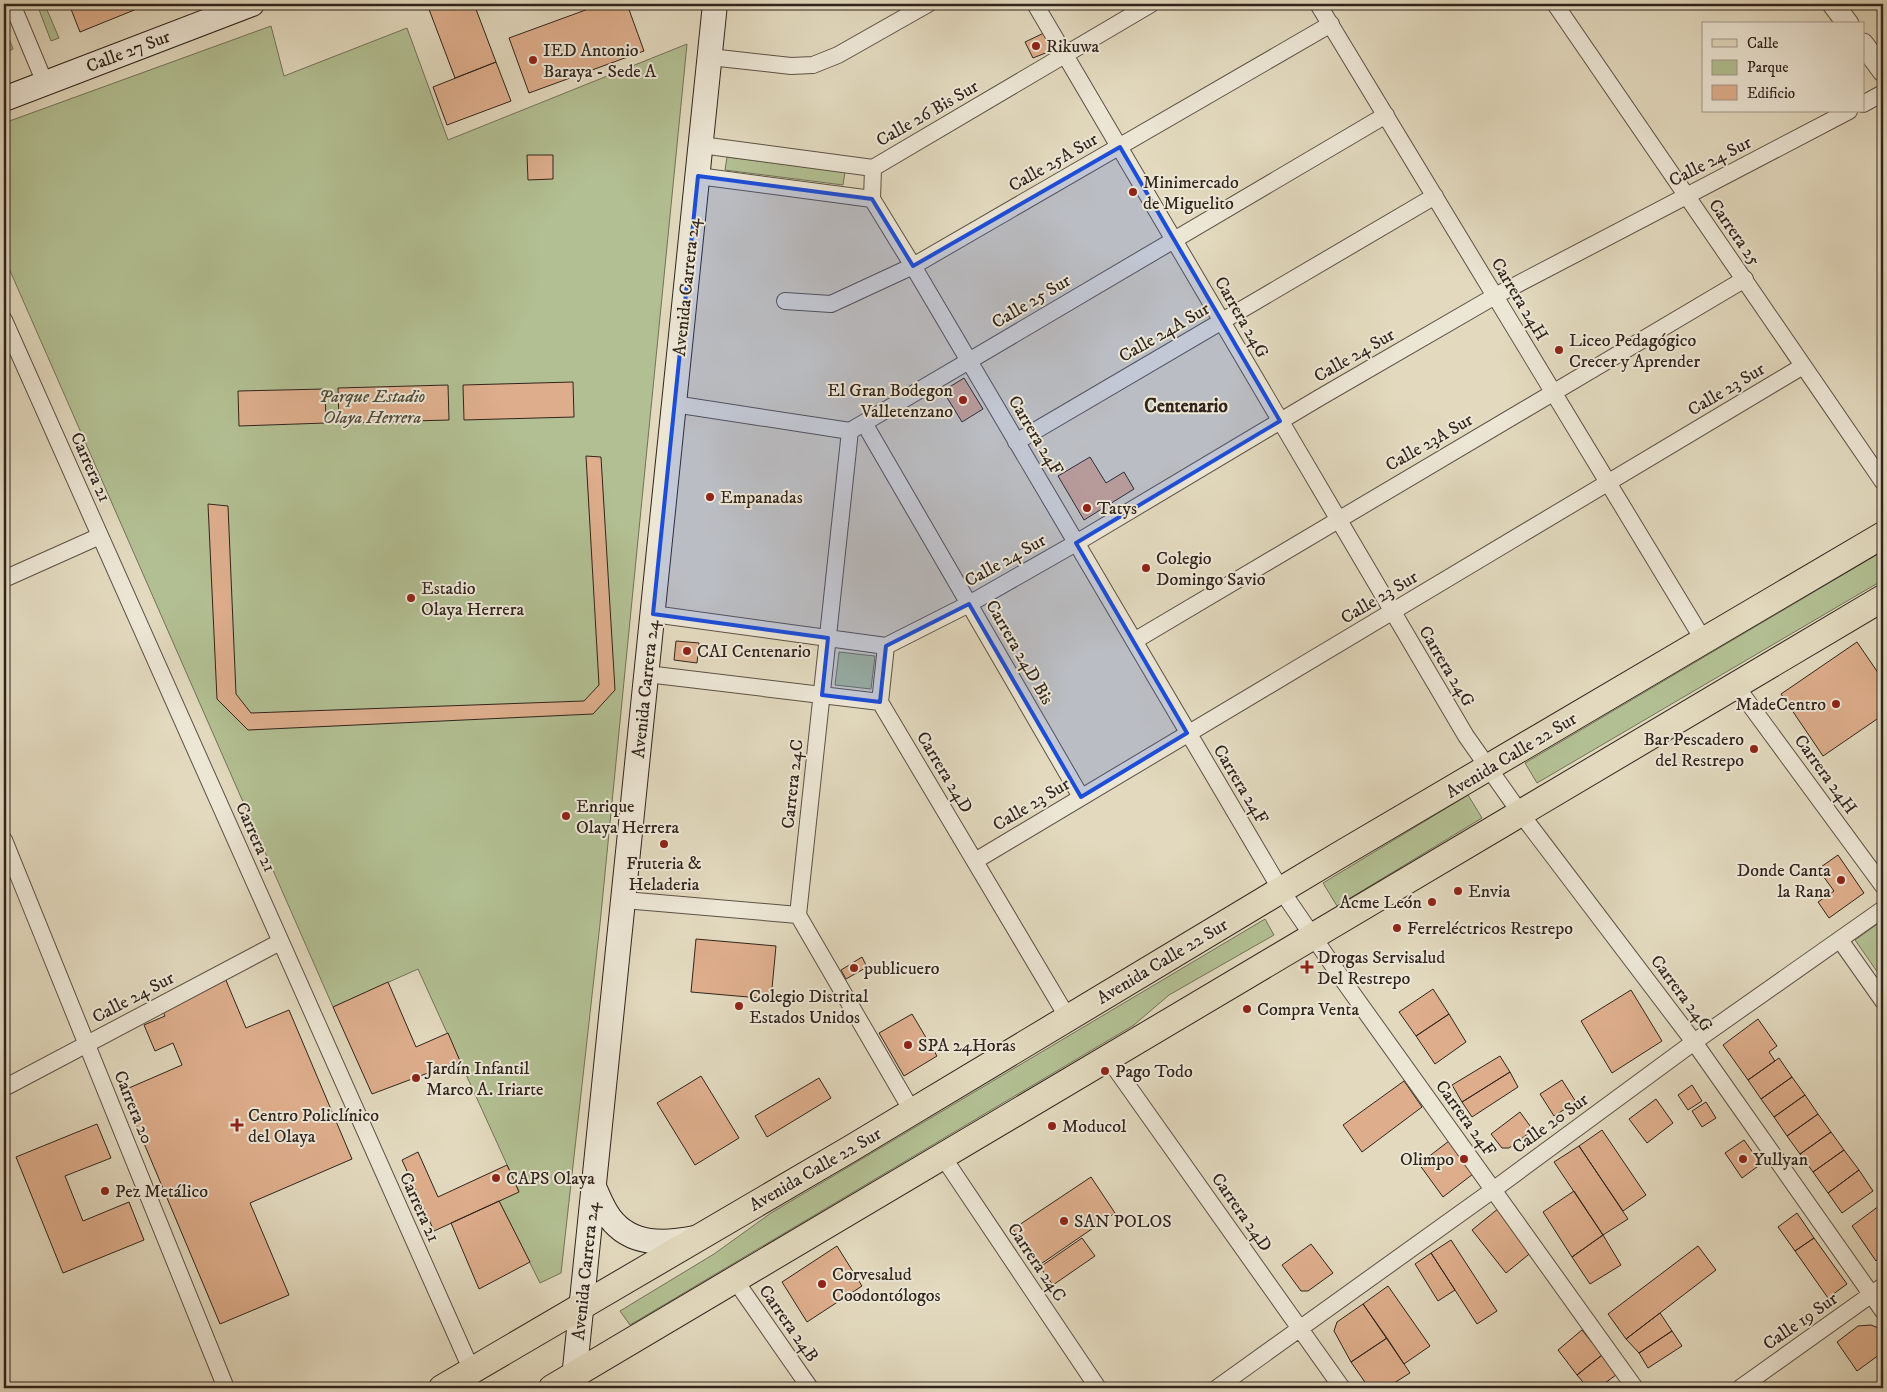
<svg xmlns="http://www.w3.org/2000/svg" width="1887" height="1392" font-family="'IM FELL DW Pica',serif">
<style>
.green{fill:#b2bf92;stroke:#727258}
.building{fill:#deae8c;stroke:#31241d}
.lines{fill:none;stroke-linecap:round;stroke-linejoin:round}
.minor-casing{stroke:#5d5145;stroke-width:18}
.tertiary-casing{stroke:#5d5145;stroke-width:23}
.secondary-casing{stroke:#31241d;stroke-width:26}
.primary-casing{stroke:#31241d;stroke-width:28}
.minor{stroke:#ece6d5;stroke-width:16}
.tertiary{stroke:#ece6d5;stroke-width:21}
.secondary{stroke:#ece6d5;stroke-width:24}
.primary{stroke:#e2d9be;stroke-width:26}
.marked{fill:#1d4ed8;fill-opacity:0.2;stroke:#1d4ed8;stroke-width:4;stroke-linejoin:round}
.poi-dot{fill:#8f2418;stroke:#ece6d5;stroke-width:2}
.labels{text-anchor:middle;stroke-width:4;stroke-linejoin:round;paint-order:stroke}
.poi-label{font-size:18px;fill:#31241d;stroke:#ece6d5;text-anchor:start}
.street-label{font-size:18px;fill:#31241d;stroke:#ece6d5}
.park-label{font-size:18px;font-style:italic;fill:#514b3a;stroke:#ece6d5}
.neighbourhood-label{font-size:19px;font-weight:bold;fill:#31241d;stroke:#ece6d5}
</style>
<rect width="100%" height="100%" fill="#e2d9be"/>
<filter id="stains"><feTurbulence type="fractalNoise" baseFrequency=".004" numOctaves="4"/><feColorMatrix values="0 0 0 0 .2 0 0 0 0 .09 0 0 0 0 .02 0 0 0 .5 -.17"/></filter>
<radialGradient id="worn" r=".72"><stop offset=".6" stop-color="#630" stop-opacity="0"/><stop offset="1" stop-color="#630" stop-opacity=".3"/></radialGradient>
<path class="green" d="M45,5L59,38L51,41L38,7Z
M271,26L284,76L407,28L448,140L687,44L600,924L561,1273L540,1283L499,1201L519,1191L418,969L333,1007L4,257V123Z
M7,33L13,49L4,53V34Z
M727,157L845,172L843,185L725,170Z
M1883,551V580L1537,783L1525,763Z
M839,652L875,656L871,689L835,685Z
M1468,795L1482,818L1337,906L1323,883Z
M1265,919L1274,935L1169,995L1134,1025L630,1325L620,1311L714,1254L771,1213Z
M1883,920V980L1855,940Z"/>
<path class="building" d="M69,4H149L80,32Z
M427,4H474L496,62L455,78Z
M540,4H552L542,8Z
M602,4H627L644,51L529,93L509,38Z
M1046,32L1051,44L1048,52L1033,58L1025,42Z
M496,62L511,101L447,125L433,87Z
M527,155H553V179L528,180Z
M964,378L983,409L962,422L943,391Z
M573,382L574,417L464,420L463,385Z
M448,385L449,420L339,423L338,388Z
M325,389L326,423L239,426L238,391Z
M586,456L601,457L615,690L593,714L248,730L217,699L208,504L228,506L236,694L251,713L584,701L599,685Z
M1090,457L1106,483L1124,472L1134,489L1084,520L1058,476Z
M676,641L699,643L697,663L674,660Z
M1857,642L1883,680V715L1823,756L1781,694Z
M1838,855L1864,893L1829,918L1818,902L1834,891L1818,869Z
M696,939L776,946L771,999L691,992Z
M862,957L867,967L846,979L841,970Z
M225,978L246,1028L289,1010L352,1159L250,1203L289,1295L220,1324L122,1091L182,1065L173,1043L155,1051L144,1025L165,1016L160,1006Z
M388,982L416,1047L448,1033L460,1061L372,1094L333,1007Z
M1433,989L1449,1014L1416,1036L1399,1012Z
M1631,990L1662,1041L1612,1073L1581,1021Z
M912,1014L937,1056L904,1076L879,1033Z
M1449,1014L1466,1042L1435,1064L1416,1036Z
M1758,1019L1777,1046L1769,1052L1775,1061L1748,1080L1723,1045Z
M1500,1056L1510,1072L1462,1102L1452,1085Z
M1779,1058L1792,1077L1761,1099L1748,1080Z
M1510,1072L1518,1087L1472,1117L1462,1102Z
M701,1076L739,1138L695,1165L657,1103Z
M1792,1077L1805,1095L1774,1117L1761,1099Z
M819,1078L831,1098L767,1137L755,1116Z
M1562,1080L1576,1102L1554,1116L1540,1094Z
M1404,1081L1422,1107L1362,1152L1343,1125Z
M1692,1085L1702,1101L1688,1110L1678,1095Z
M1805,1095L1818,1114L1787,1136L1774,1117Z
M1656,1099L1673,1123L1647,1143L1629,1119Z
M1706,1102L1716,1118L1702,1127L1692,1111Z
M1520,1112L1533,1130L1509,1148H1502L1491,1134Z
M1818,1114L1831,1132L1800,1154L1787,1136Z
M97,1124L111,1158L65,1176L83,1221L129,1202L144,1240L63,1273L16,1157Z
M1602,1130L1646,1195L1623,1211L1579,1146Z
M1831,1132L1844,1150L1813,1172L1800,1154Z
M1744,1140L1761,1164L1742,1178L1725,1153Z
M1449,1141L1473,1174L1443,1197L1419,1164Z
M1579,1146L1628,1219L1603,1235L1554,1162Z
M1844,1150L1859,1170L1828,1193L1813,1172Z
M418,1152L438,1197L507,1165L519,1192L434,1231L402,1160Z
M1859,1170L1873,1191L1842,1213L1828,1193Z
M1091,1177L1115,1213L1038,1266L1013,1229Z
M1574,1191L1603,1235L1572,1257L1543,1212Z
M499,1201L530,1262L479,1289L451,1223Z
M1883,1203V1255L1876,1261L1852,1226Z
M1499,1208L1533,1251L1506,1273L1472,1230Z
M1797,1213L1814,1238L1795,1251L1778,1227Z
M1603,1235L1621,1265L1590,1284L1572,1257Z
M1082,1238L1095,1256L1053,1285L1040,1267Z
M1814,1238L1847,1284L1828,1298L1795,1251Z
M1451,1240L1497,1311L1477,1324L1431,1253Z
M1311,1244L1333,1273L1308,1291H1301L1282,1265Z
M837,1246L862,1286L807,1322L782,1282Z
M1698,1246L1716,1270L1626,1339L1608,1314Z
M1431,1253L1455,1290L1438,1301L1415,1264Z
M1388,1286L1430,1346L1404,1364L1363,1304Z
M1363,1304L1387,1338L1351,1362L1334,1331L1337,1322Z
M1660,1313L1672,1331L1639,1353L1626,1339Z
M1871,1325L1881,1329L1883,1332V1352L1857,1371L1837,1342L1858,1326Z
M1582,1330L1602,1355L1577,1375L1558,1350Z
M1672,1331L1682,1346L1648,1368L1639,1353Z
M1387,1338L1410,1373L1386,1388H1369L1351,1362Z
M1602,1355L1616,1375L1598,1388H1588L1577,1375Z"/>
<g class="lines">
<defs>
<path id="minor" d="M12,4L45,83
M1035,4L1466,736L1521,814L1694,1042L1883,1311
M1318,4L1704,641
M1555,4L1883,482
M710,57L791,66L813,65L838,55L928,4
M1863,104L1883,93
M701,145L873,168L1151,4
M873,168L872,199L913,266L1281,890L1345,983L1635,1388
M698,176L872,199
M785,301L831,304L913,266L1331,24
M4,320L472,1371
M674,404L850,431L1386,115
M864,423L1081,797
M850,431L798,915L912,1111
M1016,442L1435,196
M4,579L100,536
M653,614L886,646L969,604L1076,543L1319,398L1495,296L1849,111
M1134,641L1745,279
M647,674L880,702
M1736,686L1883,886
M880,702L1068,1018
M880,702L886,646
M4,840L226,1388
M975,861L1803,366
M624,900L798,915
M1840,940L1883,1001
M1108,1058L1342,1388
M4,1088L280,942
M943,1157L1098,1388
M735,1280L810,1388
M1217,1388L1493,1190L1694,1042L1883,909
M1740,1388L1883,1286"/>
<path id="tertiary" d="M1833,4L1848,24
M1863,44L1883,71"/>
<path id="secondary" d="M4,99L252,4
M594,1187C599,1198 603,1209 610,1218C631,1246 665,1244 695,1238
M573,1388L715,4"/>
<path id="primary" d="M442,1388L850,1149L1341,854L1883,535
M552,1388L1883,598"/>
</defs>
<use href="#minor" class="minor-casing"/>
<use href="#tertiary" class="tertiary-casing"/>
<use href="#secondary" class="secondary-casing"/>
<use href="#primary" class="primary-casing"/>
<use href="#minor" class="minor"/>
<use href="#tertiary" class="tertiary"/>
<use href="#secondary" class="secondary"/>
<use href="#primary" class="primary"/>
</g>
<path class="marked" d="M1120,147L1280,421L1076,543L1187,733L1081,797L969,604L886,646L880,702L822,695L828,638L653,614L698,176L872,199L913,266Z"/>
<g class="poi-dot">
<circle cx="1036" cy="46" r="5"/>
<circle cx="533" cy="60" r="5"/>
<circle cx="1133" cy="192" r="5"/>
<circle cx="1559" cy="350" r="5"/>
<circle cx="963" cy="400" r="5"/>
<circle cx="710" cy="497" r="5"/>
<circle cx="1087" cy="508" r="5"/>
<circle cx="1146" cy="568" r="5"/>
<circle cx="411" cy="598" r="5"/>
<circle cx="687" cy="651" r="5"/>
<circle cx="1836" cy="704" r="5"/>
<circle cx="1754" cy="749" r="5"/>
<circle cx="566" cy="816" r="5"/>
<circle cx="664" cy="844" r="5"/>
<circle cx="1841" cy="880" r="5"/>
<circle cx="1458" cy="891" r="5"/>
<circle cx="1432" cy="902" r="5"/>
<circle cx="1397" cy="928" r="5"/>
<path d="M1304.5 959.5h5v5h5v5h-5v5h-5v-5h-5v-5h5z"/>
<circle cx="854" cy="968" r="5"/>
<circle cx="739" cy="1006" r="5"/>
<circle cx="1247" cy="1009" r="5"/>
<circle cx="908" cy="1045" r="5"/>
<circle cx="1105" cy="1071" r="5"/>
<circle cx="416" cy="1078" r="5"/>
<path d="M234.5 1117.5h5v5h5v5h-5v5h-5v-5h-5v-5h5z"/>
<circle cx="1052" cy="1126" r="5"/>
<circle cx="1464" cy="1159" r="5"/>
<circle cx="1743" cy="1159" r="5"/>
<circle cx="496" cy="1178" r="5"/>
<circle cx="105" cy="1191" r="5"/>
<circle cx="1064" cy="1221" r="5"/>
<circle cx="822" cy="1284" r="5"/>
</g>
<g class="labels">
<g class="poi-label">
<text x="1046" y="52">Rikuwa</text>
<text x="543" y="56">IED Antonio<tspan x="543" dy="21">Baraya - Sede A</tspan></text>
<text x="1143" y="188">Minimercado<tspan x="1143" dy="21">de Miguelito</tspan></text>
<text x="1569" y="346">Liceo Pedagógico<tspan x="1569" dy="21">Crecer y Aprender</tspan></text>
<text x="953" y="396" text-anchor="end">El Gran Bodegon<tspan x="953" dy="21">Valletenzano</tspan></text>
<text x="720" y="503">Empanadas</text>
<text x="1097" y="514">Tatys</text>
<text x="1156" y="564">Colegio<tspan x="1156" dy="21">Domingo Savio</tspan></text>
<text x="421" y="594">Estadio<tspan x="421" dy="21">Olaya Herrera</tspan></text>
<text x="697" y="657">CAI Centenario</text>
<text x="1826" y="710" text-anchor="end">MadeCentro</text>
<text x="1744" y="745" text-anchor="end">Bar Pescadero<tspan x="1744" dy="21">del Restrepo</tspan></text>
<text x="576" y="812">Enrique<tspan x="576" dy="21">Olaya Herrera</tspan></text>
<text x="664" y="869" text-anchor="middle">Fruteria &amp;<tspan x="664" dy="21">Heladeria</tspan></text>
<text x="1831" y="876" text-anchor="end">Donde Canta<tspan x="1831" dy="21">la Rana</tspan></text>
<text x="1468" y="897">Envia</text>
<text x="1422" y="908" text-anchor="end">Acme León</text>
<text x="1407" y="934">Ferreléctricos Restrepo</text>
<text x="1317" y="963">Drogas Servisalud<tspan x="1317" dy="21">Del Restrepo</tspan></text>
<text x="864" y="974">publicuero</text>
<text x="749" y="1002">Colegio Distrital<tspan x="749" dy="21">Estados Unidos</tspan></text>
<text x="1257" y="1015">Compra Venta</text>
<text x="918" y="1051">SPA 24Horas</text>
<text x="426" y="1074">Jardín Infantil<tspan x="426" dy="21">Marco A. Iriarte</tspan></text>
<text x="1115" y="1077">Pago Todo</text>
<text x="248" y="1121">Centro Policlínico<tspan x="248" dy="21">del Olaya</tspan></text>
<text x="1062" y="1132">Moducol</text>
<text x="1454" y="1165" text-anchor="end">Olimpo</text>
<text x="1753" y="1165">Yullyan</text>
<text x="506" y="1184">CAPS Olaya</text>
<text x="115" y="1197">Pez Metálico</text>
<text x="1074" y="1227">SAN POLOS</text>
<text x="832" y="1280">Corvesalud<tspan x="832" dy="21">Coodontólogos</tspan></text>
</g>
<g class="street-label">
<text transform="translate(128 51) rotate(-21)" y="6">Calle 27 Sur</text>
<text transform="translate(927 113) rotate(-30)" y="6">Calle 26 Bis Sur</text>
<text transform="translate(1710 161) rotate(-27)" y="6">Calle 24 Sur</text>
<text transform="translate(1053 162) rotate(-30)" y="6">Calle 25A Sur</text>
<text transform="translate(1735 232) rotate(55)" y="6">Carrera 25</text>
<text transform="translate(686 287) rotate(-84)" y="6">Avenida Carrera 24</text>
<text transform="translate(1520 299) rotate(59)" y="6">Carrera 24H</text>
<text transform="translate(1031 301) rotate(-31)" y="6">Calle 25 Sur</text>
<text transform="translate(1242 317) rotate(60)" y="6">Carrera 24G</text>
<text transform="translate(1164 332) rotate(-30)" y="6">Calle 24A Sur</text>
<text transform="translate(1354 355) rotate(-30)" y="6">Calle 24 Sur</text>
<text transform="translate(1726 389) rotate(-31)" y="6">Calle 23 Sur</text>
<text transform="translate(1036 435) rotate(59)" y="6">Carrera 24F</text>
<text transform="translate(1429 442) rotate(-30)" y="6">Calle 23A Sur</text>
<text transform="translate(91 467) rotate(66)" y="6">Carrera 21</text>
<text transform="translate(1005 560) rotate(-29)" y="6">Calle 24 Sur</text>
<text transform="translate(1379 597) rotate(-31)" y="6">Calle 23 Sur</text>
<text transform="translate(1020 652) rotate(60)" y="6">Carrera 24D Bis</text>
<text transform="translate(1447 666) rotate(59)" y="6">Carrera 24G</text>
<text transform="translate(645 689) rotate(-84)" y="6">Avenida Carrera 24</text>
<text transform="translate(1511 755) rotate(-31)" y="6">Avenida Calle 22 Sur</text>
<text transform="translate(945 772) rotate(59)" y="6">Carrera 24D</text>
<text transform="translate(1826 774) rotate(54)" y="6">Carrera 24H</text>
<text transform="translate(792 784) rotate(-84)" y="6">Carrera 24C</text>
<text transform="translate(1241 784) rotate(59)" y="6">Carrera 24F</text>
<text transform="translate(1031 804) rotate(-31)" y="6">Calle 23 Sur</text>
<text transform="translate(256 837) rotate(66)" y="6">Carrera 21</text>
<text transform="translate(1162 961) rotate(-31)" y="6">Avenida Calle 22 Sur</text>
<text transform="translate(1682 993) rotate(53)" y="6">Carrera 24G</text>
<text transform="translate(133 997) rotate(-28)" y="6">Calle 24 Sur</text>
<text transform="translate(134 1107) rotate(68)" y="6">Carrera 20</text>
<text transform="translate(1466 1118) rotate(54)" y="6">Carrera 24F</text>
<text transform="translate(1550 1123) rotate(-36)" y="6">Calle 20 Sur</text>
<text transform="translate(815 1169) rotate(-30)" y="6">Avenida Calle 22 Sur</text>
<text transform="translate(420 1207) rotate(66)" y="6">Carrera 21</text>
<text transform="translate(1242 1212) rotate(55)" y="6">Carrera 24D</text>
<text transform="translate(1037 1262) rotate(56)" y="6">Carrera 24C</text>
<text transform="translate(585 1271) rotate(-84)" y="6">Avenida Carrera 24</text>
<text transform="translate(1800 1321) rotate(-35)" y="6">Calle 19 Sur</text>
<text transform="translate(789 1323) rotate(55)" y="6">Carrera 24B</text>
</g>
<g class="park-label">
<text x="372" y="402">Parque Estadio<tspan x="372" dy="21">Olaya Herrera</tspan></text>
</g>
<g class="neighbourhood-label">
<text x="1186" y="412">Centenario</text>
</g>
</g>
<rect width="1887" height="1392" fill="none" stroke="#e2d9be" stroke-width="20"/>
<rect x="5" y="5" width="1877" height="1382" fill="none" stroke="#31241d" stroke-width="2.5"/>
<rect x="10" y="10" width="1867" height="1372" fill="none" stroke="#31241d"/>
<rect x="1702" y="22" width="162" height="90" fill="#ece6d5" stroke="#a1988b"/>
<rect x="1712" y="39" width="25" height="8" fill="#e2d9be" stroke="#a1988b"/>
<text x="1747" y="48" font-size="15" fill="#31241d">Calle</text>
<rect x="1712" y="60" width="25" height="15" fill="#b2bf92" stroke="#a1988b"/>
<text x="1747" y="72" font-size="15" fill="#31241d">Parque</text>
<rect x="1712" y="85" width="25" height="15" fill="#deae8c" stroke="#a1988b"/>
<text x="1747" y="98" font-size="15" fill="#31241d">Edificio</text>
<rect width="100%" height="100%" filter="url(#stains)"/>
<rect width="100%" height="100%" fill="url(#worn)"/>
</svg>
